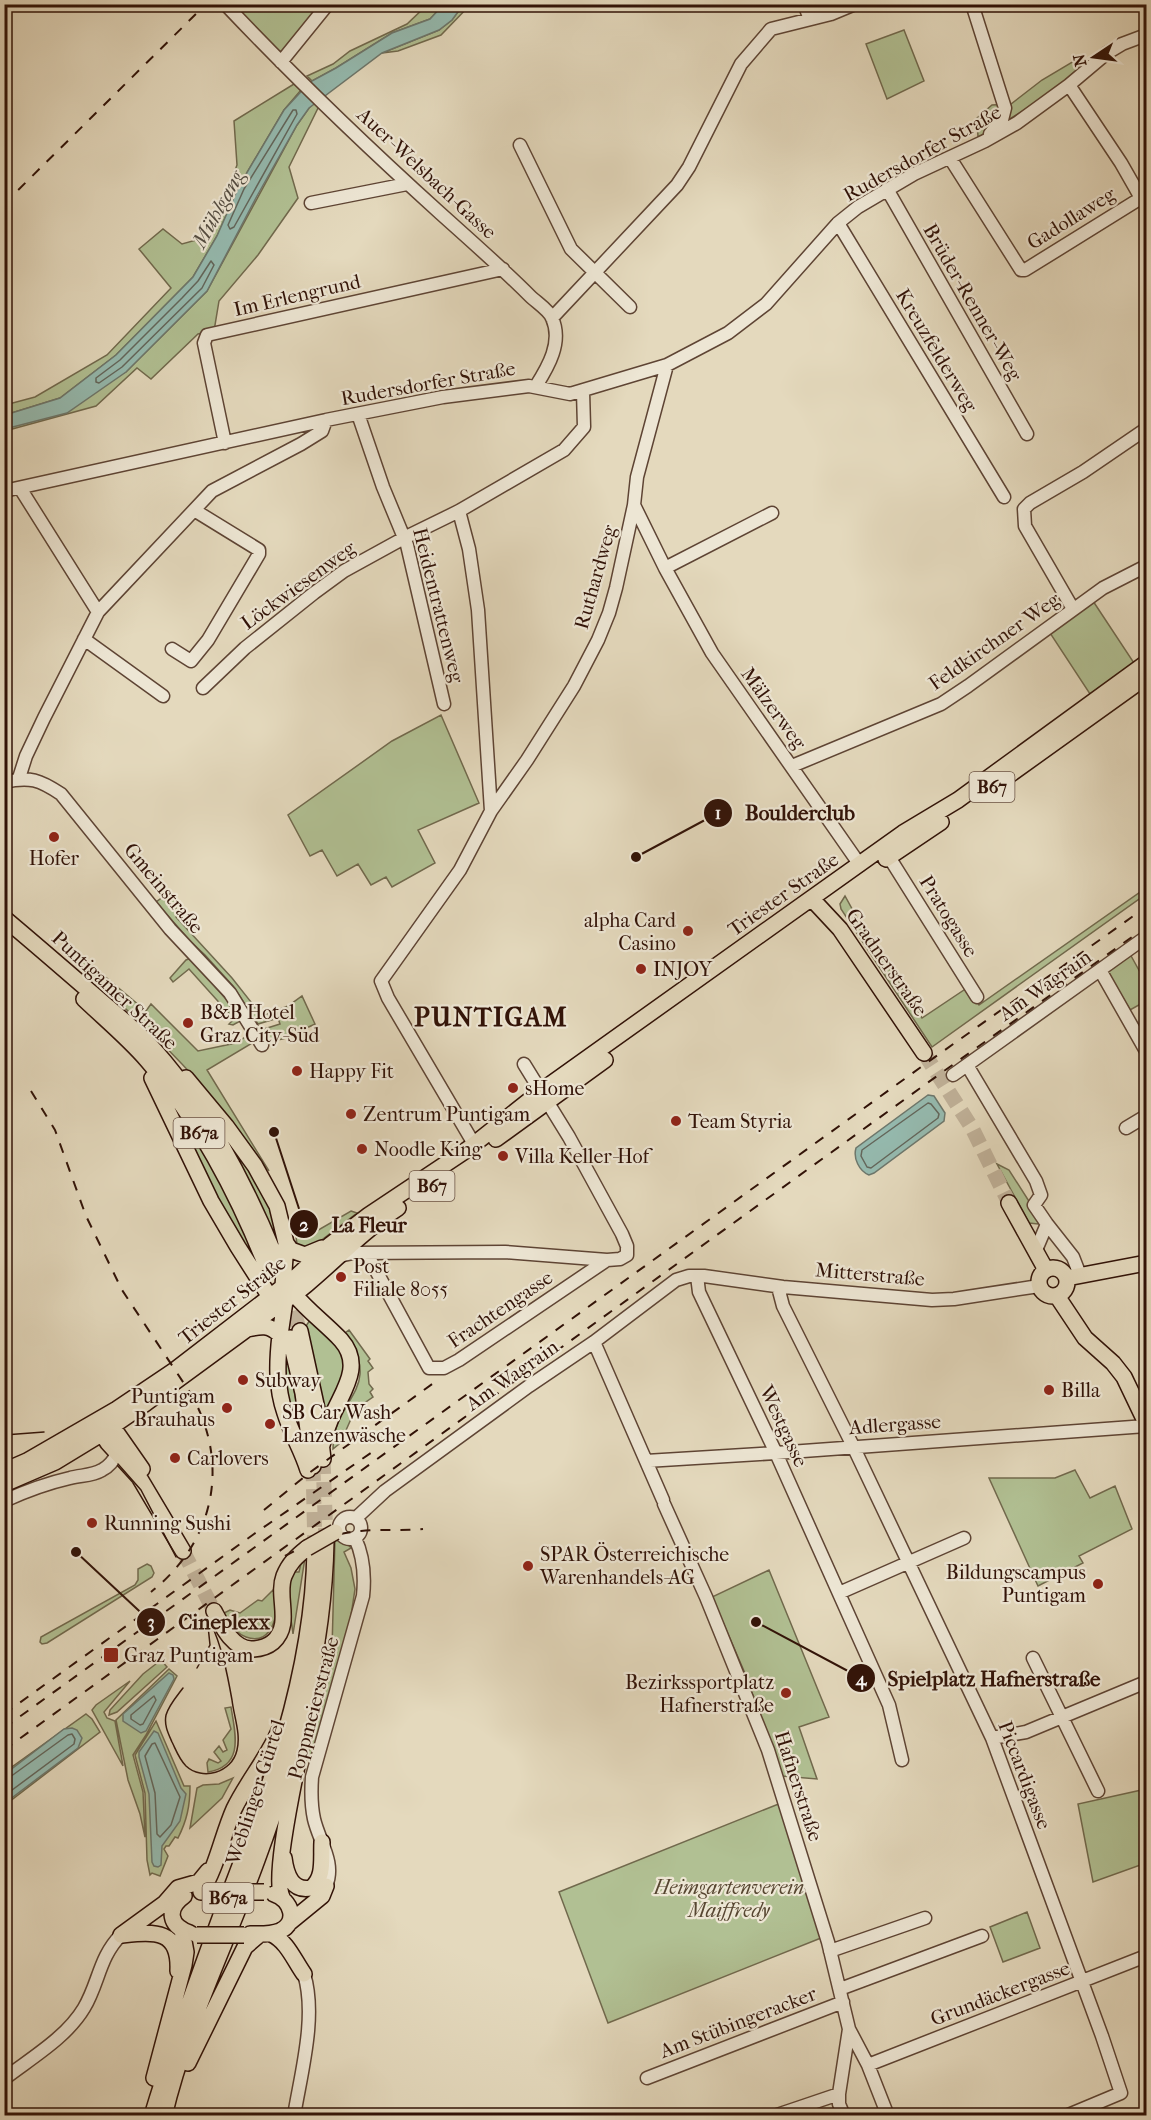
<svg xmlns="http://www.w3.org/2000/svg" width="1151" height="2120" font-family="'IM FELL French Canon',serif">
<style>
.green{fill:#b1c093;stroke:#71694d;stroke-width:1.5}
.water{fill:#95baaf;stroke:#6d776c;stroke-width:1.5}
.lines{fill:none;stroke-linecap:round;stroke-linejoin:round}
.shore{stroke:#63665b;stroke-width:1.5}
.major-tunnel{stroke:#c0b199;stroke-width:15;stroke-dasharray:15 8;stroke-linecap:butt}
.minor-casing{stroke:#5e4434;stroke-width:15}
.major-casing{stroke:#311207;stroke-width:18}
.minor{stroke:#ede6d4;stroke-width:12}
.major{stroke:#e4d9bd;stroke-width:15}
.tram{stroke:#311207;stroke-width:1.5}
.rail{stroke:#311207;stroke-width:2;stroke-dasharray:10 10;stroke-linecap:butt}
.major-bridge-casing{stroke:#311207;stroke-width:18;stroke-linecap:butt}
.major-bridge{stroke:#e4d9bd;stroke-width:15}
.poi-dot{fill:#8f2418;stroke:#ede6d4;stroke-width:2}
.labels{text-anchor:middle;stroke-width:4.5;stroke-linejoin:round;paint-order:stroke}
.shield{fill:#ede6d4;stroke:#695244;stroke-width:1.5}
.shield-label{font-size:18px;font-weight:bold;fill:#311207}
.street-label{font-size:20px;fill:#311207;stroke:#ede6d4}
.poi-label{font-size:20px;fill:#311207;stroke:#ede6d4;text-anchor:start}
.park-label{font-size:20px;font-style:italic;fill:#574631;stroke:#ede6d4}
.water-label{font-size:21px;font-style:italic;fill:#544d42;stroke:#ede6d4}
.district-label{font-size:26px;font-weight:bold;letter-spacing:1.5px;fill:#311207;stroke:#ede6d4}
.leader{fill:none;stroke:#311207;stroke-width:2}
.callout-dot{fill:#311207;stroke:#ede6d4;stroke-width:2}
.mark-label{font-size:18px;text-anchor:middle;font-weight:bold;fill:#fff}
.callout-label{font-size:21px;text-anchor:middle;font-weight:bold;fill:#311207;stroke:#ede6d4;stroke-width:4.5;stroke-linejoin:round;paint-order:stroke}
</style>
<rect width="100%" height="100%" fill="#e4d9bd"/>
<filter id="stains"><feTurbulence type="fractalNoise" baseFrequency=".00333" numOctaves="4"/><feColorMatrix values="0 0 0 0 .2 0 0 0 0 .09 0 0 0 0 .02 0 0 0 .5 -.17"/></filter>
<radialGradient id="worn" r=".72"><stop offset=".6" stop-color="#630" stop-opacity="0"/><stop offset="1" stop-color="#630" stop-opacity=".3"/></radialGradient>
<path class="green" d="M316,4L319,7L312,15L316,20L284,59L231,5Z
M427,5H443L430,19L392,33L336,68L312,81L307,76L333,64L350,51L407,24Z
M463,5H470L441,35L398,51L382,53L439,30L452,20Z
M904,30L924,81L887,99L866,44Z
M1079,58L1083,67C1050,94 1016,117 978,137L977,118L992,105L1011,104L1042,80Z
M294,84L301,90L284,110L239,186L217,236L193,277L116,355L60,398L5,415V405L35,397L107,355L171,288L139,249L163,229L182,244L211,236L237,165L234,121Z
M314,103L319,106L289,167L298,198L258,255L219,301L214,331L198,334L151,379L137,368L96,406L5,431V429L126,372L207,291L297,125L309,108Z
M1093,601L1134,663L1090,694L1050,633Z
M441,715L479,803L418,830L435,863L392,887L386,877L371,885L358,864L337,876L322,850L310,856L288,815L392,741Z
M1146,888V894L932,1047L841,909L840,904L845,896L861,925L922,1018L967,988L979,1005Z
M170,892L176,904V917L232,978L262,1016L288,1006L302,996L315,1024C298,1031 273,1052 261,1030L280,1024L278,1018L258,1024L233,986L205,955L190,941L156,902Z
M77,953L146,1011L151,1004L198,1051L236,1043L250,1034L254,1042L207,1070L269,1171C245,1139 221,1107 194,1077C157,1036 115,999 74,962V956Z
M1130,954L1146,983V1001L1130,1010L1108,973L1110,968Z
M191,958L242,1018V1020L233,1025L229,1024L234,1019L189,969L173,982L170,978L186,960Z
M207,1108L266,1194L279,1232L281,1270L268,1282L226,1219L180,1124Z
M997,1164L1009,1170L1039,1217L1038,1224L1029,1223Z
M351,1211L357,1213L315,1245L308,1248L297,1244L295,1230L309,1223L315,1232Z
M310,1320C323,1331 348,1348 346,1368C345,1378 330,1405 325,1416L306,1326Z
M349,1330L370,1359L368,1361L373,1368L368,1372L369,1384L373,1389L370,1392L373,1397L363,1404L365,1407L360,1411L361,1412L351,1419L343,1437L344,1440L333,1449C333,1397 385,1391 345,1333Z
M286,1347L302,1433L303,1444L283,1389Z
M1075,1470L1090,1498L1115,1486L1132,1529L1079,1556L1083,1563L1038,1586L989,1478H1055Z
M335,1539L345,1541L351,1548L344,1552L351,1568L355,1589L350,1622L311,1760L307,1757L322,1703L332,1649Z
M305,1558L293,1634C291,1615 283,1589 294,1572H299L302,1559Z
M147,1564L151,1566L154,1573L152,1577L47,1643L42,1644L40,1642L41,1637L135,1585L138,1580V1569Z
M769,1570L829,1717L799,1727L817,1779L782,1776L744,1671L712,1597Z
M273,1590C281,1609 274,1647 246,1637C236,1634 229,1622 222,1614L230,1610L240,1613L258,1600L262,1601Z
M161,1660L167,1667L117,1712L109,1715L110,1710L143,1674Z
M169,1669L177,1676L146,1735L133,1755L143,1792L145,1837L140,1814L128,1780L116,1720Z
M130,1681L104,1712L107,1718L115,1721L123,1766L92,1710L96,1705Z
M231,1707C235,1733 245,1766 208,1772L207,1763L209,1759L218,1763L221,1761L214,1752L219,1746L223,1752L227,1750L223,1740L231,1729L225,1708Z
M86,1714L92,1719L100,1732L5,1805V1772Z
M156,1721L184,1786H190C190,1806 187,1820 178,1838L175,1837L169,1846H166L164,1849L168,1856L160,1876L152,1873L150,1875L147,1860L145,1793L135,1755Z
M233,1778L222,1798L190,1828L197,1788L203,1785L219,1784Z
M1146,1789V1863L1093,1882L1078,1804Z
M781,1803L821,1938L608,2023L559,1892Z
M1027,1912L1040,1948L1003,1962L990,1927Z"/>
<path class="water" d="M443,5H463L452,20L439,30L382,53L309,108L297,125L257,196L207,291L126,372L67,413L5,429V415L60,398L116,355L193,277L217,236L239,186L284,110L310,82L336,68L392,33L430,19Z
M928,1095L934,1096L945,1113L944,1121L874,1173L869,1175C859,1171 853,1158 856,1148Z
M169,1673L173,1675L174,1679L146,1731L141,1733L123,1721V1714Z
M72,1728L77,1730L82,1738L78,1748L5,1803V1774L64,1729Z
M154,1731L158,1733L181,1788L186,1794L180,1821L162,1846L161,1865L158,1867L154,1866L152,1862L149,1794L139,1757V1752Z"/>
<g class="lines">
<path class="shore" d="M293,110H296L297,114L234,227L230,229L228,225L244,189Z
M211,261L214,265L202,288L122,367L99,383L96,382V378L120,360L182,298L198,281Z
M928,1103L931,1104L939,1114L938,1118L871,1168L867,1167L861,1156L862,1150Z
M154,1696L156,1700L143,1724L140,1725L131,1719V1715Z
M155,1743L180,1797L171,1825L160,1837L157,1834L155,1793L145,1756L152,1744Z
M4,1778L10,1777L68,1735L72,1734L75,1739L74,1744L4,1796"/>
<path class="major-tunnel" d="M924,1053L972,1128L1009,1203
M265,1263L279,1303
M286,1289L300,1331
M323,1459L326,1541
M313,1466L315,1550
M183,1551L214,1611"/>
<defs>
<path id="minor" d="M225,4C294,77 366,146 440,213C470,240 501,267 530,296C536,302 549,310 552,318C563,342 548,367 536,386
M804,4L810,19
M972,4L1005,108L1002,120L990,134
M281,62L328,4
M520,145L571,249L630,307
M950,158L1021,270H1025L1141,198L1121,163L1069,85
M887,189L1027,434
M311,203L407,184
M838,223L1004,497
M552,318L677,185L689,167L741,64L771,29L831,14L855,4
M358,414L383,487L407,545L444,704
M225,443L204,343L207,335L503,269
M20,488L98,612
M4,491L326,420L443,397L529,386L570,394L667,365L728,333L766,304L838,223L858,207L914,174L985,141L1017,123L1069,85L1107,53L1122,44L1146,35
M634,505L665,568L712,653L860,865
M459,511L469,549L478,610L491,811
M665,568L772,513
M1073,609L1025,526L1024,509L1030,503L1083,472L1146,429
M84,639L163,696
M172,649L191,661L208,640L259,554V550L194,510
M203,688L245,648L314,593L344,571L404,538L459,511L564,450L584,427L583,391
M792,766L941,704L968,686L1103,588L1146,566
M19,778L26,756L44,718L98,612L212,491L301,444L322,431L326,420
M4,782C30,776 40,780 61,794L170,929L230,993L262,1045
M889,857L977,997
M1100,970L1146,1051
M967,1065L1036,1181L1041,1195L1034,1205L1047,1224L1073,1257L1080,1275
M953,1075L1146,937
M1126,1128L1146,1116
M474,1144L388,998L381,981L460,870L491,811L527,760L574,686L598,640L609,613L616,588L634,505L637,477L667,365
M1036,1250L1047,1224
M367,1254L429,1368H444L459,1360L607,1260
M339,1256L353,1253L505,1252L607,1260L620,1259L627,1255V1246L622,1234L569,1137L524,1064
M697,1276L699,1292L776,1453L889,1705L902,1760
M778,1287L783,1306L853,1446L992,1738L1102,2036L1121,2093L1066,2116
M594,1342L663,1500
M646,1461L776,1453L1146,1426
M4,1501C26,1491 48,1483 70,1478C81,1475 92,1476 102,1470C108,1467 115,1460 116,1453
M664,1504L706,1597L768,1750L828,1942L849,2029L839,2094V2104L844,2116
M339 1528a11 11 0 1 1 22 0a11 11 0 1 1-22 0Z
M356,1518L385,1491L529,1386L594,1342L676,1280L689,1276H704L783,1287L932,1300L954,1299L1039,1286
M839,1593L964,1538
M1033,1658L1098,1791
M992,1738L1026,1732L1146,1682
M326,1886C336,1863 319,1841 314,1819C311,1805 311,1791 312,1777L363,1596C365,1577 363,1555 355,1538
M830,1951L925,1918
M840,1989L982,1936
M849,2029L868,2065L888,2116
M868,2065L1146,1956
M647,2078L843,2002
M4,2079C31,2058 66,2038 84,2008C99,1983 99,1957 121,1935
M294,2116C301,2073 317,2016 304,1974
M774,2116L839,2094"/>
<path id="major" d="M998,783L1146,677
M886,859L941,822
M812,899L840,929L924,1053
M4,918C35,944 65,970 95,996C112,1011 130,1025 146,1041C201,1098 245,1183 275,1256
M84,999C105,1019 128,1038 147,1060C197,1117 237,1193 265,1263
M152,1078L211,1201L238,1247L270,1297
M186,1078L226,1126L255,1166L277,1206L286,1243L283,1286L280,1292
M496,1139L605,1060
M1009,1203L1046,1270
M286,1243L291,1250L305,1255L322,1248
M1039 1282a14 14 0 1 1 28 0a14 14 0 1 1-28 0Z
M1067,1278L1146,1263
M294,1294C308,1311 326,1324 341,1340C363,1365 344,1389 333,1414C328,1424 325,1435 322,1445
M1057,1296L1085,1338L1113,1363L1124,1377L1146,1423
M247,1329C261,1326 269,1324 280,1335C277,1362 276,1387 285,1413C291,1433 302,1450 308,1470
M300,1331L317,1409L323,1459
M280,1335L285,1301L288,1294
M290,1338L303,1393L313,1466
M105,1424L112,1426L142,1469
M97,1426L108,1443L139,1477L183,1551
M4,1471L27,1461L117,1409L175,1370L297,1276L330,1245L369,1215L468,1149L541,1091L903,833L958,800L1146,663
M4,1484L55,1462L101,1434L146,1403L247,1329C266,1312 287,1301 306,1285C337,1259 364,1230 398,1208
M214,1611C222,1626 232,1648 251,1649C259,1649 267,1647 273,1642C293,1624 276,1597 284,1576C289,1563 297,1556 307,1548
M284,1858C286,1874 292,1892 311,1888C325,1878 321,1858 322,1842
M201,1892C217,1867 222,1836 234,1809C247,1782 267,1759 279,1731
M184,1896C166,1909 169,1926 190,1933
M282,1897C273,1878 293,1787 298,1761
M289,1923L322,1896L326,1886
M250,1934C260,1934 270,1935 280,1931C299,1922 291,1900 274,1894
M271,1934C287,1941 294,1960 304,1974
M121,1935L165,1903L178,1888L199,1882L208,1871
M121,1935C153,1932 180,1928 178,1971
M188,2063L245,1947L260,1934
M154,2078L184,1965L186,1952L182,1930
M152,2116C172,2049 196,1983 220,1918C266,1799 313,1679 315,1550
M164,2116C185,2027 226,1945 257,1860C295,1757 324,1651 326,1541"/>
</defs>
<use href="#minor" class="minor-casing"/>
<use href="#major" class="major-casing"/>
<use href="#minor" class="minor"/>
<use href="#major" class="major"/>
<path class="tram" d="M4,1435L44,1432
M118,1464L141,1490L176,1557
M197,1668L210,1645L208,1626
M183,1688C177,1696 169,1705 166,1715C164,1725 168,1733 172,1742C176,1750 179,1759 186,1766C202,1781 232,1773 237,1750C241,1734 234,1717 232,1700C227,1672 222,1647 210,1621"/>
<path class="rail" d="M4,204L206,4
M31,1091L55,1130L86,1216L122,1290L191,1394C231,1465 214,1542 151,1592
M264,1510L309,1473L435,1382
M285,1556C309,1543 334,1533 361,1531C382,1529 403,1531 423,1529
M4,1714L254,1534L375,1450
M4,1728L928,1062L1146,907
M4,1750L937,1076L1146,927"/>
<defs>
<path id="major-bridge" d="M307,1548L335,1532
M210,1892H264
M197,1935H244"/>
</defs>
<use href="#major-bridge" class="major-bridge-casing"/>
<use href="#major-bridge" class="major-bridge"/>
</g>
<g class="poi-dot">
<circle cx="54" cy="837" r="6"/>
<circle cx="688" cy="931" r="6"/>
<circle cx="641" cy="969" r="6"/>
<circle cx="188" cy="1023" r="6"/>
<circle cx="297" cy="1071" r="6"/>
<circle cx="513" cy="1088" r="6"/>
<circle cx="351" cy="1114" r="6"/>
<circle cx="676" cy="1121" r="6"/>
<circle cx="362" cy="1149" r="6"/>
<circle cx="503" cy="1156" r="6"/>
<circle cx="341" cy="1277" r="6"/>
<circle cx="243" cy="1380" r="6"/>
<circle cx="1049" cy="1390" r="6"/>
<circle cx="227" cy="1408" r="6"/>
<circle cx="270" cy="1424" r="6"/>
<circle cx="175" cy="1458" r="6"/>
<circle cx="92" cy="1523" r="6"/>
<circle cx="528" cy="1566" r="6"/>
<circle cx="1098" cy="1584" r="6"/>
<rect x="103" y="1647" width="16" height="16" rx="3"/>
<circle cx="786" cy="1693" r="6"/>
</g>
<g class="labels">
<g class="shield">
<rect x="969.5" y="772" width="45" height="30" rx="4.5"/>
<rect x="173.5" y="1118" width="51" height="30" rx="4.5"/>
<rect x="409.5" y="1171" width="45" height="30" rx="4.5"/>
<rect x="202.5" y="1883" width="51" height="30" rx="4.5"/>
</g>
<g class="shield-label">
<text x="992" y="793">B67</text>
<text x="199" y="1139">B67a</text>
<text x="432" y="1192">B67</text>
<text x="228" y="1904">B67a</text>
</g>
<g class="street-label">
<text transform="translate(922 153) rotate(-29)" y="7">Rudersdorfer Straße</text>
<text transform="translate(427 173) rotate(43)" y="7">Auer-Welsbach-Gasse</text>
<text transform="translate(1071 218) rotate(-32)" y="7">Gadollaweg</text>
<text transform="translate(297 295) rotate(-13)" y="7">Im Erlengrund</text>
<text transform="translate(973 302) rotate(60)" y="7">Brüder-Renner-Weg</text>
<text transform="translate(937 350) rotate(59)" y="7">Kreuzfelderweg</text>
<text transform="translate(428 383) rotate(-10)" y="7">Rudersdorfer Straße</text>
<text transform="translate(595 577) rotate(-74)" y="7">Ruthardweg</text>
<text transform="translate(298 585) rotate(-36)" y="7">Löckwiesenweg</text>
<text transform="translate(439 605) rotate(76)" y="7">Heidentrattenweg</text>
<text transform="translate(994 641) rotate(-35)" y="7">Feldkirchner Weg</text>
<text transform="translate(774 708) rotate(54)" y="7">Mälzerweg</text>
<text transform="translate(164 888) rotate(50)" y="7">Gmeinstraße</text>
<text transform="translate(783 894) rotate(-35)" y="7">Triester Straße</text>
<text transform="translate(949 916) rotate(58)" y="7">Pratogasse</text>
<text transform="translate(887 962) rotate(55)" y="7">Gradnerstraße</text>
<text transform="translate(1045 985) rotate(-35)" y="7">Am Wagrain</text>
<text transform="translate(115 990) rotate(43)" y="7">Puntigamer Straße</text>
<text transform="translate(870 1274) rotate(5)" y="7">Mitterstraße</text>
<text transform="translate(232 1300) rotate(-38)" y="7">Triester Straße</text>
<text transform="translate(500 1309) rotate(-34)" y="7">Frachtengasse</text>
<text transform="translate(512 1375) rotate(-35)" y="7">Am Wagrain</text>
<text transform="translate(895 1424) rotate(-4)" y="7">Adlergasse</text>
<text transform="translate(784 1426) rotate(65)" y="7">Westgasse</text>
<text transform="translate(313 1708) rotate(-75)" y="7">Poppmeierstraße</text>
<text transform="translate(1025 1775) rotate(69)" y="7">Piccardigasse</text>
<text transform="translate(799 1786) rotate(72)" y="7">Hafnerstraße</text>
<text transform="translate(255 1792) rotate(-72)" y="7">Weblinger Gürtel</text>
<text transform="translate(1000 1993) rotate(-21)" y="7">Grundäckergasse</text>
<text transform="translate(738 2022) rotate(-21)" y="7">Am Stübingeracker</text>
</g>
<g class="poi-label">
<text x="54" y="865" text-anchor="middle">Hofer</text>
<text x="676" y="927" text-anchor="end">alpha Card<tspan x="676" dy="23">Casino</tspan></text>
<text x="653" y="976">INJOY</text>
<text x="200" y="1019">B&amp;B Hotel<tspan x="200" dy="23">Graz City-Süd</tspan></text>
<text x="309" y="1078">Happy Fit</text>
<text x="525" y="1095">sHome</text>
<text x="363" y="1121">Zentrum Puntigam</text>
<text x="688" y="1128">Team Styria</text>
<text x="374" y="1156">Noodle King</text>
<text x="515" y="1163">Villa Keller-Hof</text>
<text x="353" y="1273">Post<tspan x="353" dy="23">Filiale 8055</tspan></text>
<text x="255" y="1387">Subway</text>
<text x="1061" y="1397">Billa</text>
<text x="215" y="1403" text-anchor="end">Puntigam<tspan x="215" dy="23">Brauhaus</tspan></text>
<text x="282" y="1419">SB Car Wash<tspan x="282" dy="23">Lanzenwäsche</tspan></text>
<text x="187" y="1465">Carlovers</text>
<text x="104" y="1530">Running Sushi</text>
<text x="540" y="1561">SPAR Österreichische<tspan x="540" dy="23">Warenhandels-AG</tspan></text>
<text x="1086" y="1579" text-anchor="end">Bildungscampus<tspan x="1086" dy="23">Puntigam</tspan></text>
<text x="124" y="1662">Graz Puntigam</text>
<text x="774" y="1689" text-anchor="end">Bezirkssportplatz<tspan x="774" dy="23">Hafnerstraße</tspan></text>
</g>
<g class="park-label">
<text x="729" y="1894">Heimgartenverein<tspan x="729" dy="23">Maiffredy</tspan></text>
</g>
<g class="water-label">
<text transform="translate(218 209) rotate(-61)" y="7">Mühlgang</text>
</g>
<g class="district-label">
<text x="491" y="1026">PUNTIGAM</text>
</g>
</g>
<path class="leader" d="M636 857L718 813M274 1132L304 1224M76 1552L151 1622M756 1622L861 1678"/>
<g class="callout-dot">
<circle cx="636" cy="857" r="6"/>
<circle cx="274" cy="1132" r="6"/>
<circle cx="76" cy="1552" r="6"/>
<circle cx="756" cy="1622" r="6"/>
<circle cx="718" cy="813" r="15"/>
<circle cx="304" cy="1224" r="15"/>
<circle cx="151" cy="1622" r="15"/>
<circle cx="861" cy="1678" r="15"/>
</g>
<g class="mark-label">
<text x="718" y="819">1</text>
<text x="304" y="1231">2</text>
<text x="151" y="1628">3</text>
<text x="861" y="1685">4</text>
</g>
<g class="callout-label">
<text x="800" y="820">Boulderclub</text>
<text x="369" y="1232">La Fleur</text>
<text x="224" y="1629">Cineplexx</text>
<text x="994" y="1686">Spielplatz Hafnerstraße</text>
</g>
<rect width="1151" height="2120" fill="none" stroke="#e4d9bd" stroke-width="24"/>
<rect x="6" y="6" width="1139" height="2108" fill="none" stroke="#311207" stroke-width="3"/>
<rect x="12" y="12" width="1127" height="2096" fill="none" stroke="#311207" stroke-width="1.5"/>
<g transform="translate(1094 57) rotate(257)" stroke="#ede6d4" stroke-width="4.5" paint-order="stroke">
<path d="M0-4.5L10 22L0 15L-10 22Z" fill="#311207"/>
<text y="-9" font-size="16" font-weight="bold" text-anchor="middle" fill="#311207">N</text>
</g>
<rect width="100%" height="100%" filter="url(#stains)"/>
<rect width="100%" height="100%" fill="url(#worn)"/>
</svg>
